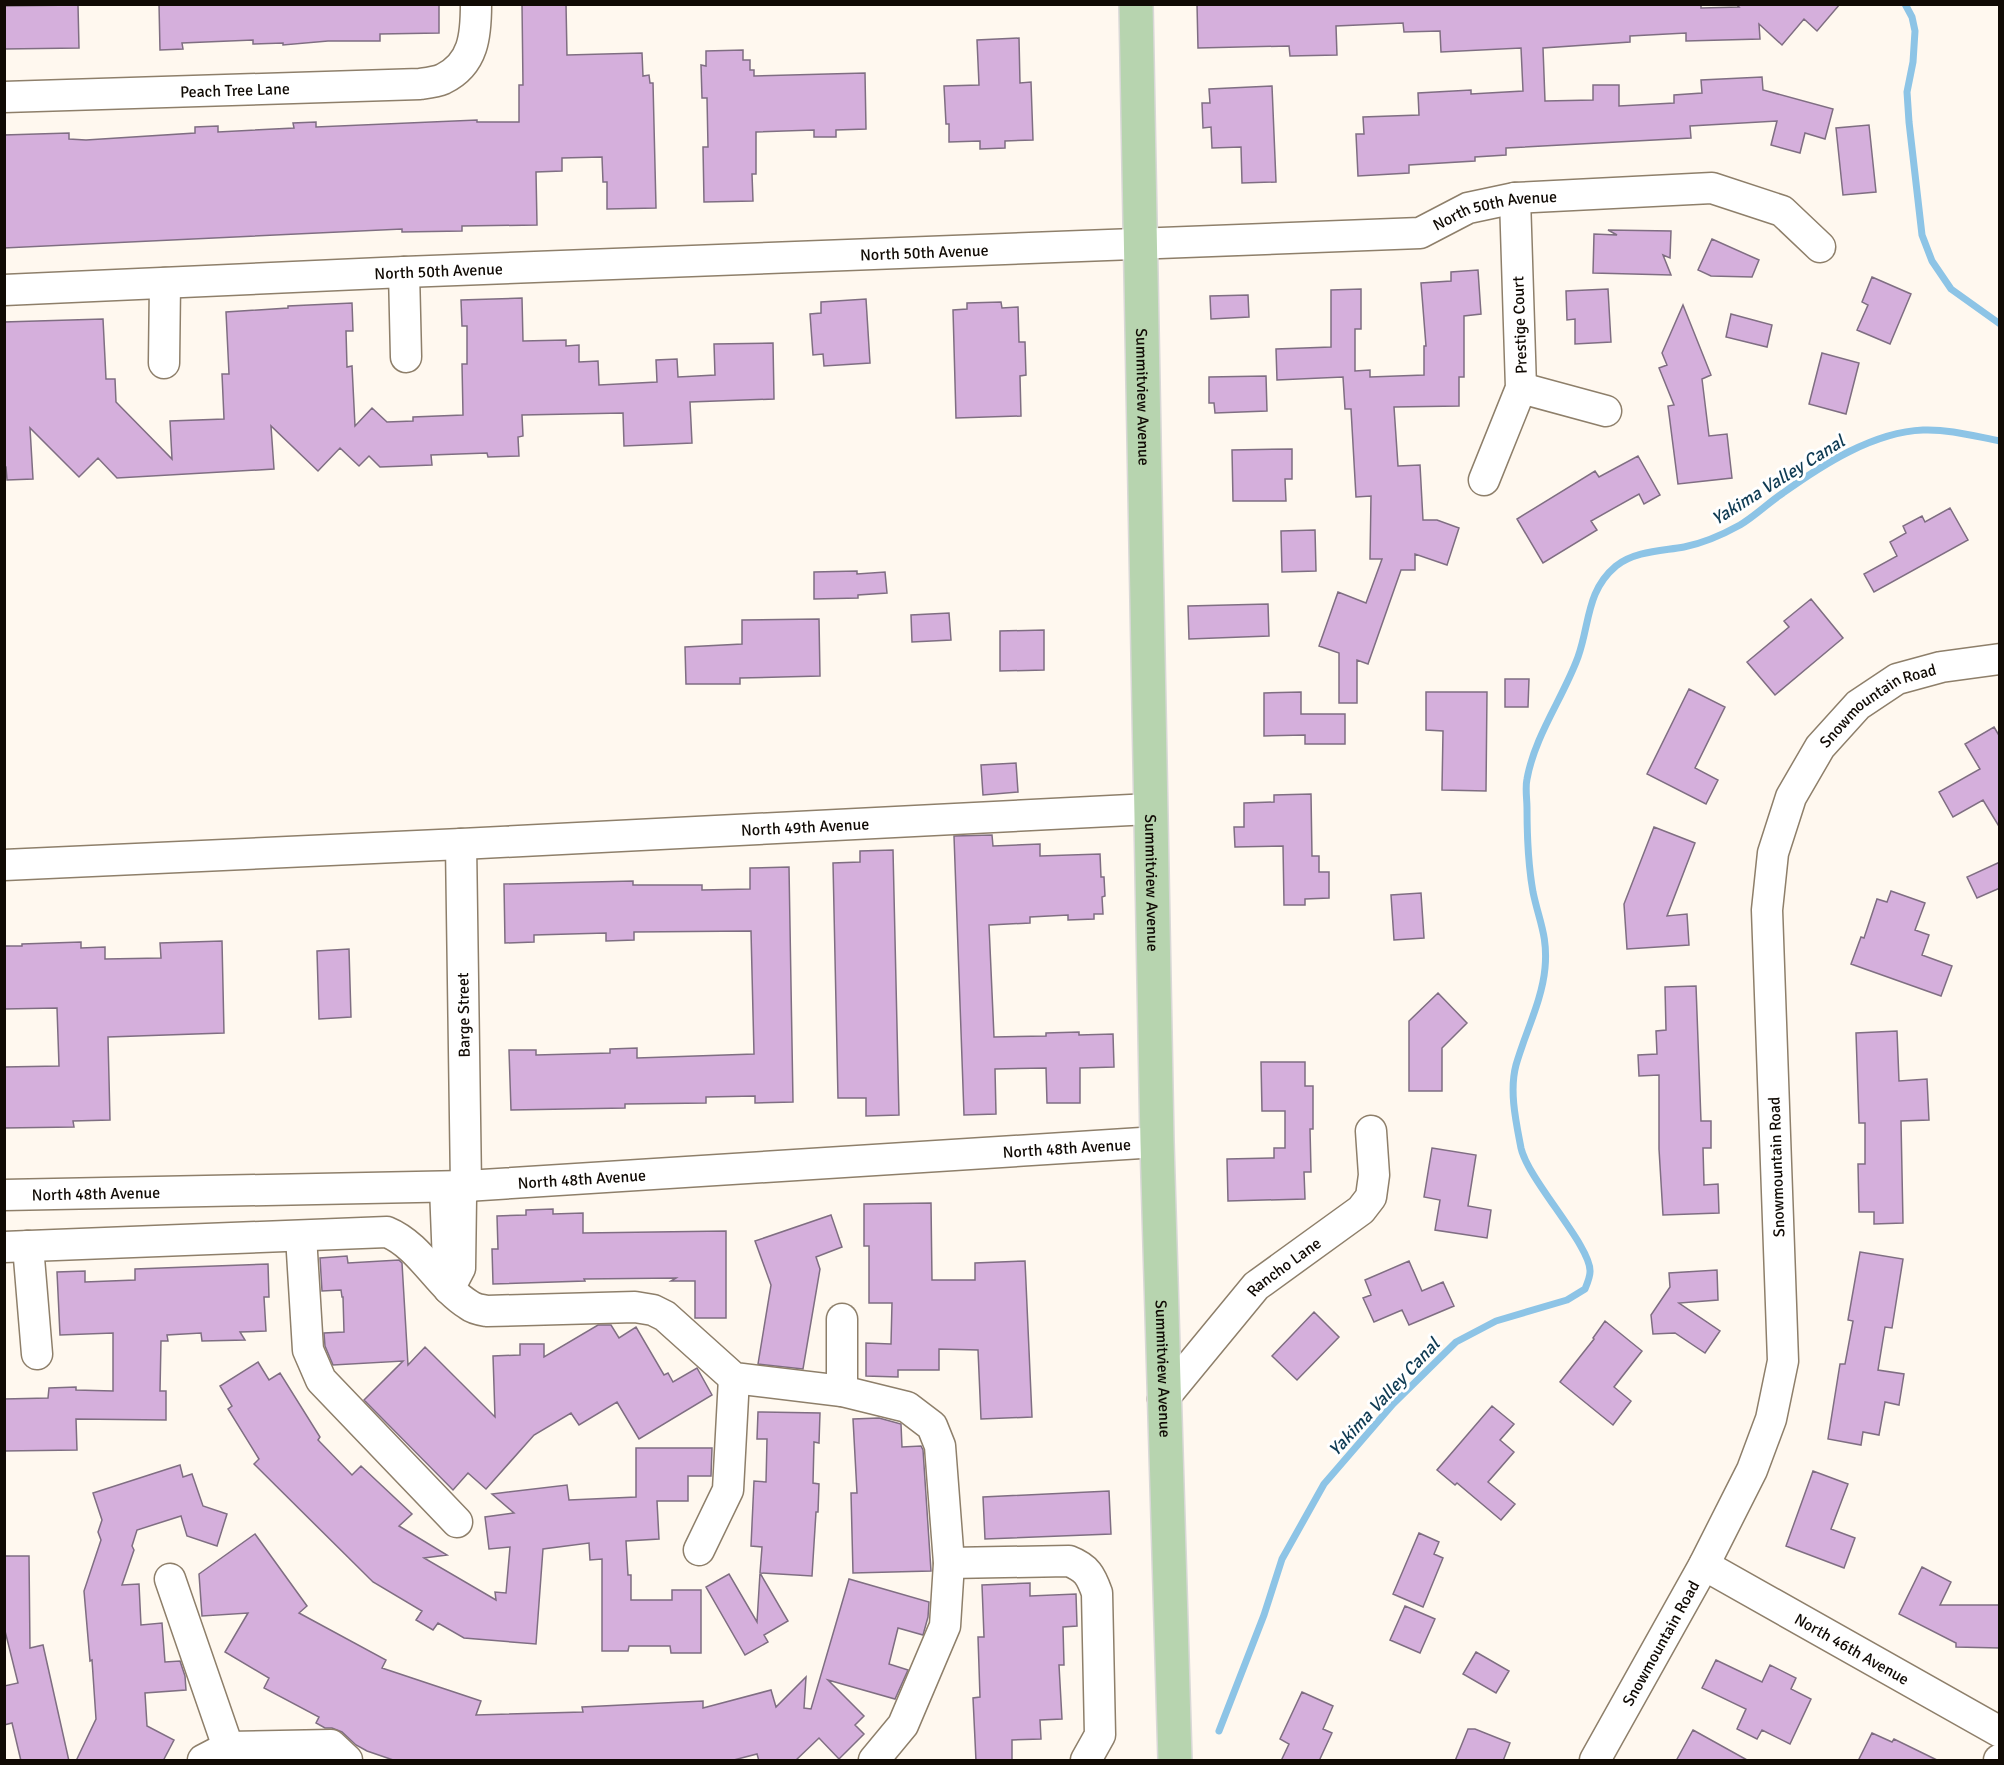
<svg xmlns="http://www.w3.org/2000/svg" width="2004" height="1765" font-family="Signika,sans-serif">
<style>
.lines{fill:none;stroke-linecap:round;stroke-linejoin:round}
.stream{stroke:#8dc4e6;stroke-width:7}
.building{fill:#d5afdc;stroke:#7f6e82;stroke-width:1.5}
.minor-casing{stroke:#8e7f6a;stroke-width:33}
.major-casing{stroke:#d9d8d7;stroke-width:36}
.minor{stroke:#fff;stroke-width:30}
.major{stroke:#b7d4af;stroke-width:33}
.labels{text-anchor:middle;stroke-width:6;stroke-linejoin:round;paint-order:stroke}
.street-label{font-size:16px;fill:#100a04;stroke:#fff}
.water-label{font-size:18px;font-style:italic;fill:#0f3b53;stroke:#fff}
</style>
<rect width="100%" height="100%" fill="#fff8ef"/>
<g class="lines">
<path class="stream" d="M1905,4L1912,17L1915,31L1913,62L1907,92L1909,122L1922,235L1932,261L1951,289L2000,324
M1219,1731L1264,1615L1282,1559L1324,1484L1393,1404L1456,1342L1496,1321L1567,1300L1585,1289C1587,1284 1590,1277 1590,1272C1592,1247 1528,1180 1521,1148C1516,1122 1509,1091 1516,1065C1525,1033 1542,1001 1545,968C1548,936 1539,921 1533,892C1528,864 1527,836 1527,808C1527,799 1525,788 1527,779C1535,735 1563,698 1578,657C1590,624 1586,591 1616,566C1635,551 1662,551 1684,547C1704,543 1722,535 1740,525C1755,516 1768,503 1783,493C1822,465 1873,432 1923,430C1949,429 1974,436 2000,441"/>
</g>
<path class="building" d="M159,4H439V33L380,34V41H328L283,45V43L253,44V40L182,43L183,49L160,50Z
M522,4H566L567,55L642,53L643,76L649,75L650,83H653L656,208L607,209V182H603L602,157L562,158V171L536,172L537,225L462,226V231L402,232V229L4,248V135L69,133V139L86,140L195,133V127L218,126V132L294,128L293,123L316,122V127L477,120V122H519V85H523Z
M1197,4H1701V8L1739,7L1736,4H1840L1817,31L1804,19L1782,45L1759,24L1760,39L1686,41V33L1630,36V42L1543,48L1545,101L1593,100V85H1619V106L1674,103V95L1702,93L1701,80L1762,77L1763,90L1833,109L1825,139L1805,133L1800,153L1771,145L1777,121L1690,126L1691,138L1506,148V155L1475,157V161L1409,165V173L1358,176L1356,134H1364L1363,117L1419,115L1418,93L1471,90V94L1523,91L1521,48L1441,52L1440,31L1404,32L1403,23L1336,26L1337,55L1290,56L1289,46L1198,48Z
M78,5L79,48L4,49V6Z
M1019,38L1020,83L1031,82L1033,140L1005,141V148L980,149V141L949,142V124H946L944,86L979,85L977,40Z
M743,50V60H750V70H754V76L865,73L866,129L836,130V137H814V130L756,132V174H752L753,201L704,202L703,147H708L707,98H702L701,65L706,66V51Z
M1272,86L1276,182L1242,183L1241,147L1212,148L1211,127L1203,128L1202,103H1210L1209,89Z
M1869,125L1876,192L1843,195L1836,128Z
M1608,230L1671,231L1670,258L1663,255L1671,275L1593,273L1594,234L1617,235Z
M1712,239L1759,260L1752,277L1711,276L1698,270Z
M1478,270L1481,314L1464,316V377H1459V406L1394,407L1398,466L1420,465L1423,520H1437L1459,528L1447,565L1415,554V570H1401L1368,664L1357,660V703H1339V653L1319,646L1338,592L1366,603L1382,559H1370L1371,496L1356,497L1351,409H1345L1343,377L1277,380L1276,349L1331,347V290L1361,289V329H1355V371L1370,370V377L1424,375V346H1426L1421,283L1451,281V272Z
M1872,277L1911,294L1890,344L1857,330L1868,305L1862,302Z
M1608,289L1611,342L1575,344V319L1567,320L1566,291Z
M1248,295L1249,317L1211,319L1210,296Z
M522,298L523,341L566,340V346L579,345V362L598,361L599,385L657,382L656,360L677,359L678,377L715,375L714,344L773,343L774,399L690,402L692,443L624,446L623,413L522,415L523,436L518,437L519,456L488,457L487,453L431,455L432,465L380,467L369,456L359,466L340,448L318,471L271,426L274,469L117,478L98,458L79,477L30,428L33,479L7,480L6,467H4V322L103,319L106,379H115L116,402L172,459L170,421L224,419L222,374H229L226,312L288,308V306L352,303L353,331H346L347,367L352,366L355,426L372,408L387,422L413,421V417L463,415L462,364H467V326H462L461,300Z
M866,299L870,363L824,366L823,354L813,355L810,314L821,313V302Z
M1001,302L1002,308L1018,307L1019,342H1025L1026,375L1020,376L1021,416L956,418L953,310L967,309V303Z
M1683,305L1711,375L1702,379L1709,436L1727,434L1732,478L1678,484L1668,406L1674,405L1659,368L1667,365L1662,353Z
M1731,314L1772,325L1767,347L1726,337Z
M1822,353L1859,363L1846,414L1809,404Z
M1266,376L1267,411L1215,413L1214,403H1209V377Z
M1292,449V479H1285L1286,501H1233L1232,450Z
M1638,456L1660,495L1644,504L1639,494L1591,521L1597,530L1543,563L1517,519L1595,471L1599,477Z
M1950,508L1968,540L1874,592L1864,574L1897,556L1890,542L1906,533L1903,526L1922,516L1925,522Z
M1315,530L1316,571L1282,572L1281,531Z
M857,571V574L885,572L887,593L858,595V598L814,599V572Z
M1811,599L1843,638L1775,695L1747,662L1789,627L1784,621Z
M1268,604L1269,636L1189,639L1188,606Z
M949,613L951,640L912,642L911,615Z
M819,619L820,676L740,678V684H686L685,647L742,644V620Z
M1044,630V670L1000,671V631Z
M1505,679H1529L1528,707H1505Z
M1689,689L1725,707L1695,768L1718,780L1706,804L1647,774Z
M1301,692V714H1345V744H1305V735L1264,736V693Z
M1426,692H1487L1486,791L1442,790L1443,731L1426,730Z
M1994,727L2000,737V828L1983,800L1953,817L1939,792L1980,769L1965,744Z
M1016,763L1018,792L983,795L981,765Z
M1311,794L1312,856H1319V872H1329V898L1305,899V905H1284L1283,846L1235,847L1234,827H1244V803L1274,802V795Z
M1654,827L1695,843L1667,916L1687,914L1689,945L1627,949L1624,904Z
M992,835L993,846L1040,844V856L1100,854L1101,877H1104L1105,896L1102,897L1103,914H1094V919L1068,920V915L1030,917V923L989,925L994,1037L1046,1036V1033L1079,1032V1035L1113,1034L1114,1067L1080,1068V1103H1047L1046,1068L995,1069L996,1114L964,1115L954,836Z
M893,850L899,1115L866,1116V1098H838L833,863L860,862V851Z
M2000,862V888L1977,898L1967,877Z
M789,867L793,1102L755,1103V1096L706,1097V1103L625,1104V1108L511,1110L509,1050H536V1055L610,1053V1049L637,1048V1058L754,1054L751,931L634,932V940L606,941V933L534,935V942L505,943L504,884L633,881V885H702V890L750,889V868Z
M1891,891L1925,903L1915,930L1929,935L1922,955L1952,966L1941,996L1851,964L1861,937L1864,938L1877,899L1887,902Z
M1421,893L1424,938L1394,940L1391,895Z
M222,941L224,1033L108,1037L110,1120L73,1121L74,1127L4,1128V1067L59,1066L57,1008L4,1009V946H22V944L81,942V948L105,947V959L161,958L160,943Z
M349,949L351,1017L319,1019L317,951Z
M1696,986L1701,1121H1711V1148H1703L1704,1185L1718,1184L1719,1213L1663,1215L1659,1149V1075L1639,1076L1638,1055L1657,1054L1656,1031L1666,1030L1665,987Z
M1438,993L1467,1023L1442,1048V1091H1409V1021Z
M1897,1031L1899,1081L1927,1079L1929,1120L1901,1121L1903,1223L1874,1224V1212H1859L1858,1164H1865V1123H1859L1856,1033Z
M1261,1062H1305V1086H1313V1129H1310L1311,1172H1304L1305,1199L1228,1201L1227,1159L1274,1158V1148H1285V1111H1262Z
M1432,1148L1476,1155L1468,1206L1491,1210L1487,1238L1435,1230L1440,1200L1424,1197Z
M931,1203L932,1280H975V1263L1025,1261L1032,1417L981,1419L978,1350L939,1349V1370H898V1377L866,1376V1343L891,1344L892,1303H869V1246H864V1204Z
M553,1209V1214L583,1213V1233L726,1231V1318H695V1281H671L676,1278L584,1279L585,1281L493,1284L492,1249H498L497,1216L526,1215V1210Z
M831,1215L842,1247L816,1257L820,1269L803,1369L758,1364L771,1285L755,1241Z
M1860,1252L1903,1259L1892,1328L1885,1327L1878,1370L1904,1374L1899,1405L1885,1402L1879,1435L1863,1432L1861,1445L1828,1439L1840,1364H1845L1853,1321L1848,1320Z
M347,1256L348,1263L399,1260L402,1263L408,1365L425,1347L495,1417L493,1356L520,1355V1344H544V1357L598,1325H611L619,1338L636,1327L664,1375L668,1373L673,1382L697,1368L712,1395L639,1439L617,1402L579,1425L571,1413L534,1435L486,1489L468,1473L453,1490L364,1400L403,1361L333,1365L325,1346L324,1333L344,1332L343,1297H342L341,1290L322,1291L320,1258Z
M1409,1261L1422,1291L1443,1282L1454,1306L1409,1325L1402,1310L1374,1322L1363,1298L1371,1295L1365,1280Z
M268,1264L269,1297H264L266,1331L240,1332L245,1340L202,1341L201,1333L167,1335L168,1341H161L160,1391H166V1420L76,1419L77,1450L4,1451V1399L48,1398L49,1388L76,1387V1390L113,1391V1333L60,1335L57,1272L85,1271V1282L135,1280V1269Z
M1717,1270L1718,1300L1679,1303L1720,1331L1705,1353L1675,1333L1653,1334L1651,1315L1670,1287L1669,1273Z
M1314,1312L1339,1337L1297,1380L1272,1356Z
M1605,1321L1642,1351L1614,1387L1631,1401L1613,1425L1560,1382L1594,1339L1593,1338Z
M258,1362L269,1380L280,1373L320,1437L318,1440L352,1475L361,1466L412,1514L399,1526L447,1555L424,1558L496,1600L495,1592L506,1593L510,1547L489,1549L485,1517L514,1513L492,1494L567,1485L569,1500L636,1497V1448H712L711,1476H688V1501H657L659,1539L626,1541L628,1575H631V1600H672V1590H701V1653H671L670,1646H629L628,1651H602V1559L590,1560L589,1543L543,1549L536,1644L464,1638L438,1623L433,1630L416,1620L422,1611L373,1582L254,1464L259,1459L228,1409L232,1406L220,1386Z
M1492,1406L1514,1424L1500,1440L1514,1452L1488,1482L1515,1504L1501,1520L1457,1483L1455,1485L1437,1470Z
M758,1412L820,1413L819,1443L814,1442L813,1483L819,1484L818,1512H816L812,1576L760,1573L762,1547L751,1546L754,1481L766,1482L767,1439H757Z
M879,1418L901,1424L902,1447L921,1446L923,1450L931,1571L853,1573L851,1493H857L853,1419Z
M180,1465L183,1477L192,1474L203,1506L227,1514L217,1546L187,1536L181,1516L137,1530L132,1546L134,1550L122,1585L139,1584L141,1625L162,1623L165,1662L180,1661L185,1676L186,1690L145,1693L147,1726L174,1740L163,1761H76L96,1719L92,1660L90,1661L84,1591L101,1540L98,1532L102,1520L93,1493Z
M1813,1471L1848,1484L1831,1529L1855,1538L1844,1568L1786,1546Z
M1109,1491L1111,1534L985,1539L983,1497Z
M1419,1533L1439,1542L1434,1554L1443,1558L1423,1607L1393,1594Z
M255,1534L307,1606L299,1613L386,1660L382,1668L481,1701L476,1715L583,1712L582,1707L703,1701V1708L771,1690L776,1707L806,1677L804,1708L811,1709L849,1579L929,1602L928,1617L923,1635L898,1628L889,1664L908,1670L895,1699L828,1680L864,1716L855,1725L864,1734L839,1759L819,1738L795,1761H759L757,1754L730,1761H396L367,1751L356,1745L342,1732L332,1728H325L316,1723L319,1717L264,1688L269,1678L225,1652L248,1613L202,1616L199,1574Z
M4,1556H29L30,1648L43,1645L69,1761H21L12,1723L4,1725V1686L18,1683L4,1627Z
M1922,1567L1951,1582L1940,1605H2000V1648L1956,1647V1643L1899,1614Z
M760,1573L788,1621L764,1635L768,1642L745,1655L706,1587L729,1574L757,1622Z
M1030,1583V1596L1076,1594L1077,1626L1063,1627L1064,1665H1059L1062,1719L1040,1720L1041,1739L1012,1740V1761H976L973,1698L980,1697L978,1637H984L982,1585Z
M1405,1606L1435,1619L1420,1653L1390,1640Z
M1476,1652L1509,1671L1496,1693L1463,1674Z
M1716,1660L1762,1682L1770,1665L1796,1678L1791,1689L1811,1699L1790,1744L1762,1730L1757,1739L1737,1729L1746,1709L1702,1688Z
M1302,1692L1333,1706L1323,1729L1332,1733L1319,1761H1281L1289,1744L1280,1739Z
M1468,1729H1475L1510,1743L1503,1761H1455Z
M1693,1730L1749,1761H1676Z
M1872,1733L1892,1742L1894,1739L1939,1761H1858Z"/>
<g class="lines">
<defs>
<g id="minor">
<path id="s1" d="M4,97L420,84C427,83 436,82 443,79C474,64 476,35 476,4"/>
<path d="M404,272L406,357"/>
<path id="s2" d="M4,290L404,272L1420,233L1468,208L1515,198L1712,188L1782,211L1820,247"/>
<path d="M164,363L165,283"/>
<path d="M1521,388L1606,411"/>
<path d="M1484,480L1521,388L1515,198"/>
<path id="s3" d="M4,865L461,844L1150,809"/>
<path d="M445,1187L449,1289L460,1268L461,1198L466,1186L461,844"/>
<path id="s4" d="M4,1195L466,1186L1157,1142"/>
<path d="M301,1236L308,1350L321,1380L457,1522"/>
<path d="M28,1246L37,1354"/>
<path d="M4,1247L387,1232C421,1246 438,1286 469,1305C474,1309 481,1310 487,1311L635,1307L653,1310L665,1316L734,1378L842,1391L907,1407L932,1426L940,1446L949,1563L945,1626L903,1725L874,1760"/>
<path d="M842,1391V1319"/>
<path id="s5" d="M1163,1399L1256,1286L1361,1210L1371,1197L1374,1175L1371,1131"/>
<path d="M699,1550L728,1490L734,1378"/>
<path d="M949,1563L1069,1561C1087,1568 1091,1576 1097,1593L1100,1735L1086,1760"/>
<path id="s6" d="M1704,1565L2000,1732"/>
<path d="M170,1579L228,1747"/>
<path d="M203,1760L228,1747L331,1745L347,1760"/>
<path id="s7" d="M1595,1760L1704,1565L1752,1470L1771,1419L1783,1361L1767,910L1773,853L1791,797L1820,747L1858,705L1897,679L1941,667L2000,659"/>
<path d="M1999,1760H2000"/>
</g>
<g id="major">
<path id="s8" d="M1136,4L1157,1142L1175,1760"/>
</g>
</defs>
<use href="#minor" class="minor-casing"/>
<use href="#major" class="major-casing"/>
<use href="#minor" class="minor"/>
<use href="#major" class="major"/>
</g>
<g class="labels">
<g class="street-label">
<text dy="6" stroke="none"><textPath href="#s1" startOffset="231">Peach Tree Lane</textPath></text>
<text dy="6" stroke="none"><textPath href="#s2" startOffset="1497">North 50th Avenue</textPath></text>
<text dy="6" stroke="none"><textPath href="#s2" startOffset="921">North 50th Avenue</textPath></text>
<text dy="6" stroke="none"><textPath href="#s2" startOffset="435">North 50th Avenue</textPath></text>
<text transform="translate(1519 325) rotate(-92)" y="6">Prestige Court</text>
<text dy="6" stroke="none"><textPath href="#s8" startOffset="393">Summitview Avenue</textPath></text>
<text dy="6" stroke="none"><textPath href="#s7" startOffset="1142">Snowmountain Road</textPath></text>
<text dy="6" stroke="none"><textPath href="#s3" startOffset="802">North 49th Avenue</textPath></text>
<text dy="6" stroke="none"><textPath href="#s8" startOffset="879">Summitview Avenue</textPath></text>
<text transform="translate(463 1015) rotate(-91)" y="6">Barge Street</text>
<text dy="6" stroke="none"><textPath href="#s4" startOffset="1064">North 48th Avenue</textPath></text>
<text transform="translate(1776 1167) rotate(-92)" y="6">Snowmountain Road</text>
<text dy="6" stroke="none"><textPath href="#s4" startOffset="578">North 48th Avenue</textPath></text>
<text dy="6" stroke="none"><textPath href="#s4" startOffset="92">North 48th Avenue</textPath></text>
<text dy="6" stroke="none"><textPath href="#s5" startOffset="180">Rancho Lane</textPath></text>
<text dy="6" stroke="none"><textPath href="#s8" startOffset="1365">Summitview Avenue</textPath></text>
<text dy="6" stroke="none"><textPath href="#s7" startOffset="134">Snowmountain Road</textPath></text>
<text dy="6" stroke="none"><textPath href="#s6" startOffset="170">North 46th Avenue</textPath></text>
</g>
<g class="water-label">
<text transform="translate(1778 480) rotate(-32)" y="6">Yakima Valley Canal</text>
<text transform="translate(1384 1397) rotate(-47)" y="6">Yakima Valley Canal</text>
</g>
</g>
<rect width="2004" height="1765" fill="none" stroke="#100a04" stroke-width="12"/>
</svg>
